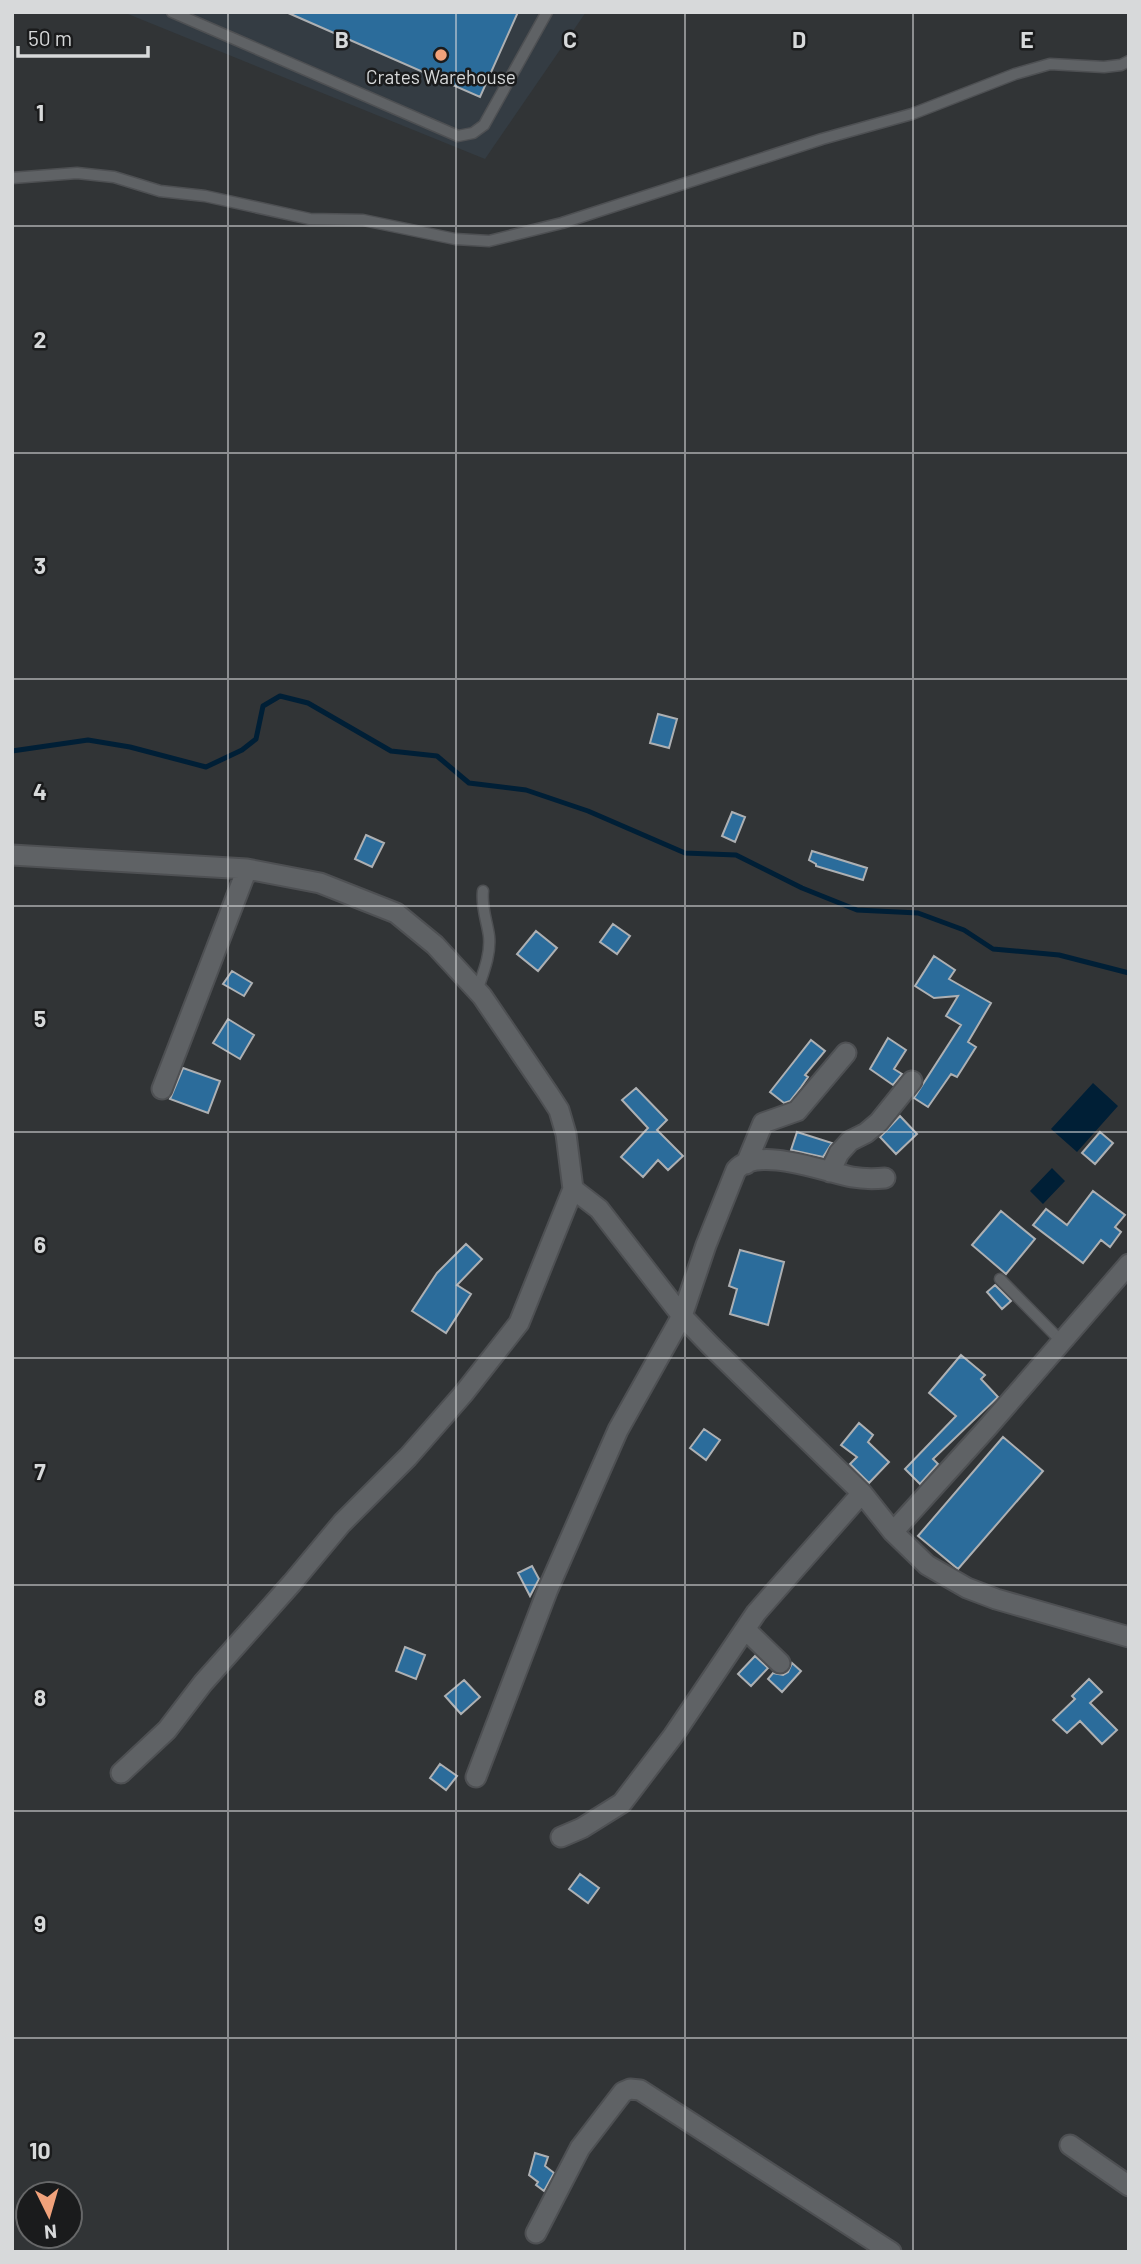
<svg xmlns="http://www.w3.org/2000/svg" width="1141" height="2264" font-family="Barlow,sans-serif">
<style>
.built{fill:#343c43}
.water{fill:#001f36}
.lines{fill:none;stroke-linecap:round;stroke-linejoin:round}
.stream{stroke:#001f36;stroke-width:5}
.building{fill:#2b6c9b;stroke:#adb0b3;stroke-width:2}
.service-casing{stroke:#4e5053;stroke-width:13}
.minor-casing{stroke:#4e5053;stroke-width:23}
.service{stroke:#5f6265;stroke-width:10}
.minor{stroke:#5f6265;stroke-width:19}
.grid{fill:none;stroke:#d7d9da;stroke-width:2;stroke-opacity:0.55}
.poi-dot{fill:#f1a27b;stroke:#1a1b1c;stroke-width:2.5}
.labels{text-anchor:middle;stroke-width:5;stroke-linejoin:round;paint-order:stroke}
.poi-label{font-size:19px;fill:#d7d9da;stroke:#1a1b1c}
.grid-label{font-size:23px;text-anchor:middle;font-weight:bold;fill:#d7d9da;stroke:#1a1b1c;stroke-width:5;stroke-linejoin:round;paint-order:stroke}
</style>
<rect width="100%" height="100%" fill="#313436"/>
<path class="built" d="M123,12H586L485,159Z"/>
<path class="water" d="M1093,1083L1118,1106L1077,1152L1051,1129Z
M1052,1168L1065,1181L1043,1204L1030,1191Z"/>
<g class="lines">
<path class="stream" d="M12,751L88,740L130,747L206,767L242,750L256,739L263,706L280,696L308,703L391,751L437,756L469,783L526,790L588,811L685,853L736,855L802,888L857,910L918,913L964,930L993,949L1059,955L1129,973"/>
</g>
<path class="building" d="M286,12H518L480,97Z
M658,714L677,719L669,748L650,743Z
M732,812L745,817L735,842L722,836Z
M366,835L384,843L372,867L355,859Z
M812,851L867,868L863,880L816,866V864L809,860Z
M613,924L630,936L617,954L600,942Z
M536,931L557,948L538,971L517,954Z
M934,956L955,970L949,979L991,1003L968,1042L976,1047L957,1077L951,1074L928,1107L914,1098L961,1025L946,1016L958,996L934,998L915,986Z
M232,971L252,983L244,996L223,984Z
M228,1019L254,1035L240,1059L213,1043Z
M888,1038L906,1050L894,1069L902,1074L893,1085L870,1069Z
M811,1040L825,1051L805,1075L808,1077L801,1087L790,1101L784,1103L770,1092Z
M183,1068L220,1081L208,1113L170,1099Z
M636,1088L667,1120L657,1130L683,1156L668,1170L658,1160L643,1177L621,1157L648,1128L622,1100Z
M900,1116L917,1134L896,1154L880,1137Z
M797,1132L832,1143L823,1157L791,1150Z
M1100,1132L1113,1143L1095,1164L1082,1153Z
M1093,1191L1125,1215L1115,1227L1121,1232L1110,1247L1101,1240L1083,1263L1033,1225L1046,1209L1067,1225Z
M1001,1211L1035,1239L1006,1274L972,1245Z
M466,1244L482,1259L457,1285L471,1294L446,1333L412,1311L437,1273Z
M740,1250L784,1262L768,1325L730,1314L737,1289L729,1286Z
M995,1285L1011,1301L1002,1309L987,1292Z
M961,1355L985,1375L981,1379L998,1397L933,1459L938,1464L920,1484L905,1469L956,1416L929,1393Z
M859,1423L873,1435L868,1442L889,1462L869,1483L850,1464L857,1457L841,1445Z
M704,1429L720,1440L706,1460L690,1448Z
M1003,1437L1043,1471L958,1569L918,1536Z
M532,1566L539,1579L530,1596L518,1573Z
M405,1647L425,1655L416,1679L396,1671Z
M755,1656L768,1668L751,1686L738,1674Z
M792,1663L801,1671L782,1692L768,1679L773,1673L783,1675L788,1672Z
M1089,1679L1102,1692L1090,1703L1117,1730L1102,1744L1080,1721L1067,1733L1053,1720L1075,1699L1072,1696Z
M464,1680L480,1697L461,1714L445,1696Z
M440,1764L457,1776L446,1790L430,1778Z
M580,1874L599,1888L588,1903L569,1889Z
M535,2153L548,2157L545,2166L554,2173L544,2191L536,2185L538,2182L529,2175Z"/>
<g class="lines">
<defs>
<path id="service" d="M172,12L458,136L473,133L484,125L547,12
M12,178L77,173L114,177L160,191L205,196L310,219L363,220L455,239L489,241L562,223L822,139L912,114L1015,74L1050,64L1104,67L1121,65L1129,61
M477,991C483,973 491,955 489,936C487,921 481,907 483,891
M1000,1279L1062,1342"/>
<path id="minor" d="M12,855L247,869L320,883L396,913L435,945L482,996L548,1093L559,1110L566,1134L573,1189L519,1323L464,1393L408,1457L342,1523L292,1583L203,1683L167,1730L121,1773
M162,1089L247,869
M746,1164L763,1123L797,1111L846,1053
M830,1172L839,1153L850,1141L866,1133L879,1122L912,1081
M573,1189L599,1209L682,1316L711,1346L862,1493L893,1532L927,1565L967,1588L996,1599L1129,1637
M893,1532L987,1428L1129,1264
M745,1629L780,1663
M476,1777L548,1589L618,1430L682,1316L706,1245L736,1170C757,1145 825,1172 852,1177C863,1179 874,1179 885,1178
M561,1837L582,1828L622,1803L673,1736L756,1613L862,1493
M1070,2145L1129,2186
M536,2233L580,2148L623,2092L630,2089L640,2090L891,2252"/>
</defs>
<use href="#service" class="service-casing"/>
<use href="#minor" class="minor-casing"/>
<use href="#service" class="service"/>
<use href="#minor" class="minor"/>
</g>
<path class="grid" d="M228,12V2252M456,12V2252M685,12V2252M913,12V2252M12,226H1129M12,453H1129M12,679H1129M12,906H1129M12,1132H1129M12,1358H1129M12,1585H1129M12,1811H1129M12,2038H1129"/>
<circle class="poi-dot" cx="441" cy="55" r="7"/>
<g class="labels">
<g class="poi-label">
<text x="441" y="84">Crates Warehouse</text>
</g>
</g>
<g class="grid-label">
<text x="342" y="48">B</text>
<text x="570" y="48">C</text>
<text x="799" y="48">D</text>
<text x="1027" y="48">E</text>
<text x="40" y="121">1</text>
<text x="40" y="348">2</text>
<text x="40" y="574">3</text>
<text x="40" y="800">4</text>
<text x="40" y="1027">5</text>
<text x="40" y="1253">6</text>
<text x="40" y="1480">7</text>
<text x="40" y="1706">8</text>
<text x="40" y="1932">9</text>
<text x="40" y="2159">10</text>
</g>
<rect width="1141" height="2264" fill="none" stroke="#d7d9da" stroke-width="28"/>
<g transform="translate(49 2215) rotate(175)"><circle r="33" fill="#1a1b1c" stroke="#666768" stroke-width="2"/>
<path d="M0-5L12 26L0 18L-12 26Z" fill="#f1a27b"/>
<text y="-10" font-size="19" font-weight="bold" text-anchor="middle" fill="#d7d9da">N</text>
</g>
<path d="M18 46v10h130v-10" fill="none" stroke="#d7d9da" stroke-width="3.5"/>
<text x="28" y="46" font-size="21" fill="#d7d9da" stroke="#1a1b1c" stroke-width="5" paint-order="stroke">50 m</text>
</svg>
